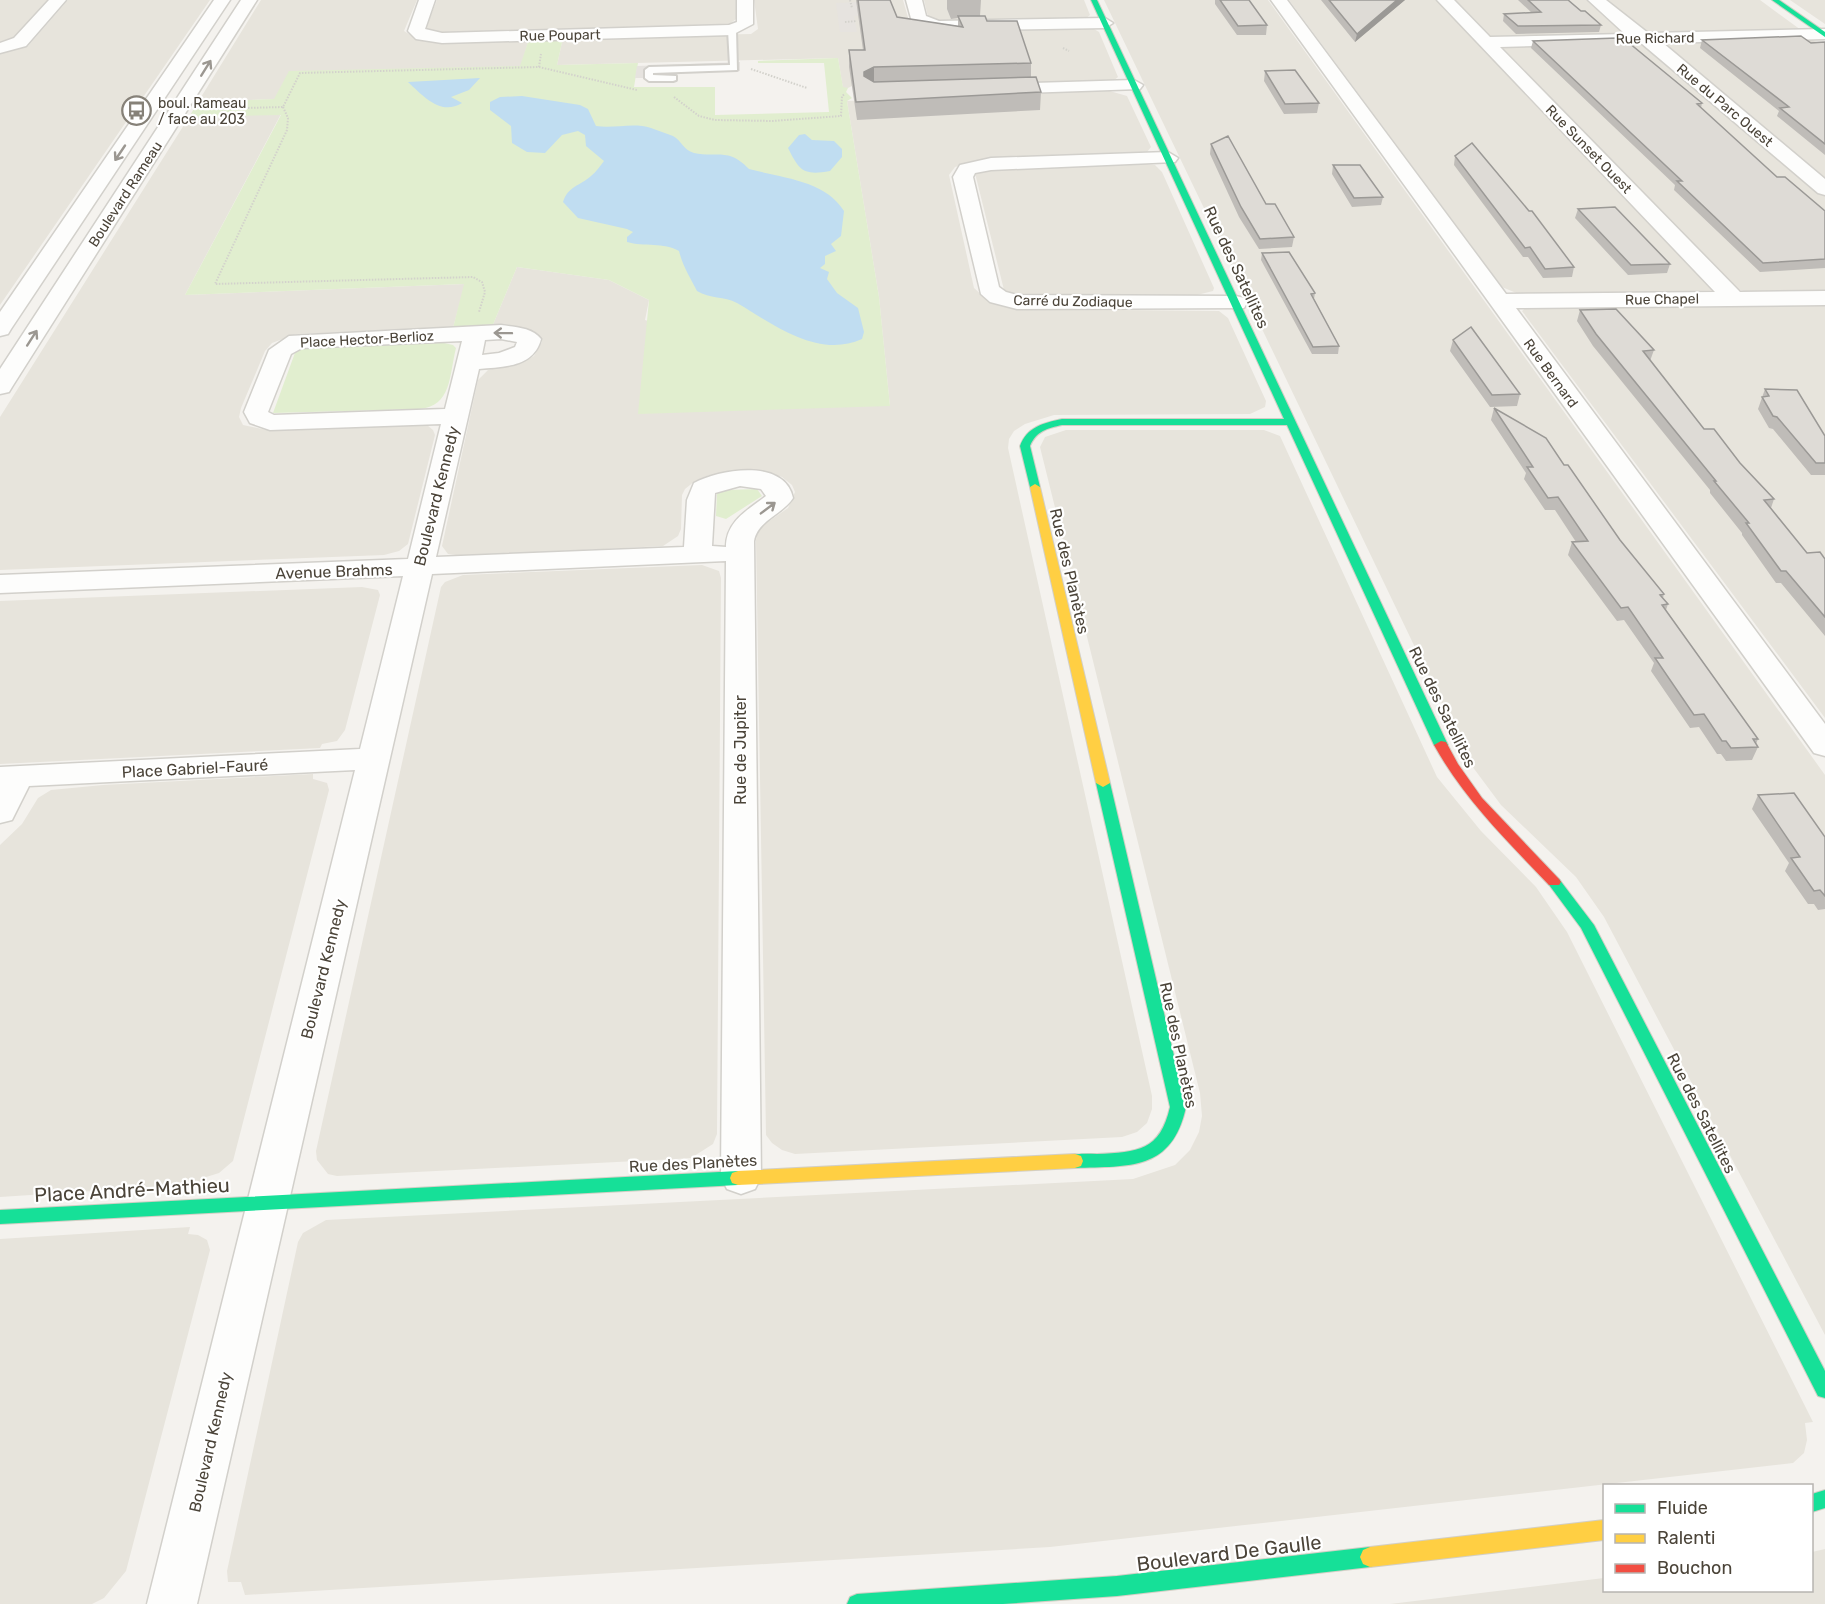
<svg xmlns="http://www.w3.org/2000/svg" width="1825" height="1604" font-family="Rubik,sans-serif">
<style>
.residential{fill:#e7e4dc}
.green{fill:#e1eecf}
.parking{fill:#e6e3df}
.water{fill:#c0ddf1}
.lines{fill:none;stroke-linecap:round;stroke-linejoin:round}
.lane-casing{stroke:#d2d0cb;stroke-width:4}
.street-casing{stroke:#d2d0cb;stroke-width:3}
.fast-casing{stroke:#d3cfc5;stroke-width:2}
.slow-casing{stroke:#d3cfc5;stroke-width:2}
.jam-casing{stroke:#d3cfc5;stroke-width:2}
.path{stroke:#d3d2cc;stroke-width:2;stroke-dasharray:1.5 1.5;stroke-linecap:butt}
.lane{fill:#fdfdfc;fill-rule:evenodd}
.street{fill:#fdfdfc;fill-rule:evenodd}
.fast{fill:#16e098;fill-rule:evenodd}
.slow{fill:#ffcf43;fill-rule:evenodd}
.jam{fill:#f24e42;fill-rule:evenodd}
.wall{fill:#bfbcb8}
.shaded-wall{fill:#9b9996}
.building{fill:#dedbd6;stroke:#9b9996;stroke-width:1.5}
.oneway{stroke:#9b9791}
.labels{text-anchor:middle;stroke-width:4.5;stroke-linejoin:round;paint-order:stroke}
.far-street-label{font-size:14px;fill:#4b4439;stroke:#fff}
.far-poi-label{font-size:14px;fill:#4b4439;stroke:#fff;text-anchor:start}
.street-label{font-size:16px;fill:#4b4439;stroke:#fff}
.near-street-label{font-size:20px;fill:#4b4439;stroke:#fff}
</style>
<rect width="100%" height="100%" fill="#f4f2ee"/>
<path class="residential" d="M0,0H48L13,39L0,43Z
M68,0H210L0,305V52L28,46Z
M261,0H417L404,31L417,39L435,41L529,39L521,66L274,99L198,102Z
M437,0H736V19L727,26L443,34L426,28Z
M754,0H903L909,21L1094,29L1099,32L1118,77L1113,81L915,87L856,84L848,88H843L838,58L557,65L563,38L751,34L758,29Z
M924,0H1084L1090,15L1085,19L947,24L928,17Z
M1104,0H1268L1825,775V1335L1604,917L1576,877L1501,805L1472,766Z
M1289,0H1439L1713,288L1711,290L1709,293L1521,295L1502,287Z
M1452,0H1589L1624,30L1626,35L1490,37Z
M1604,0H1760L1801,30L1671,36L1646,33Z
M1790,0H1825V24Z
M1809,38L1825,47V183L1663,44L1664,42Z
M1626,41L1641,43L1650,48L1825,196V294L1751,293L1737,289L1502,50L1507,45Z
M1106,90L1127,96L1151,147L1147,152L978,160L955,167L949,175L974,288L985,298L1007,307L1025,309L1219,311L1228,318L1266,401L1265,407L1250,414L1054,415L1025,424L1014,431L1009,439L1008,448L1152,1096V1109L1147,1123L1137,1132L1122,1137L795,1154L782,1150L772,1143L766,1135L756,540L758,531L765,524L788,508L795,492L792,485L782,477L768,472L709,475L695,481L685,489L682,495L681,529L678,536L663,546L464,556L448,554L442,546L478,380L488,370L523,362L534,356L542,342L537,334L520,328L492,327L517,267L609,280L649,300L645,320L890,406L879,297L847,101Z
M281,114L185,295L465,284L453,328L296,334L272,343L265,351L241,408L239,417L243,425L267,430L419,425H427L433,430L435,435L408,544L399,551L384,555L0,570V417L189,117Z
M1145,164L1155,165L1162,172L1214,288L1213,291L1193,296H1020L1004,290L975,173L998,168Z
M1825,302V718L1522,311L1527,307Z
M1066,430H1264L1280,436L1437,777L1481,831L1536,887L1567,932L1813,1422L1805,1423L1807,1440L1804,1453L1793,1463L1050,1547L245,1595L241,1582H228L227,1571L298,1242L303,1233L326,1220L1133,1179L1175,1165L1190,1150L1199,1132L1202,1116L1200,1093L1040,447L1045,437Z
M702,565L719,571L721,578L717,1134L713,1144L691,1158L676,1159L337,1176L328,1174L317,1160L316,1151L441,587L445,582L463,575Z
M362,587L378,590L380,595L345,730L337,741L322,744L320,748L0,764V601Z
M313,774V779L327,783L329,790L233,1161L219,1173L203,1178L199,1184L0,1197V845L22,824L38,798L51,790L103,785Z
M190,1227L188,1234L198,1235L207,1240L210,1250L126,1571L104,1598L92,1604H0V1239Z
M1825,1549V1604H1390L1604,1578V1590H1812V1552Z"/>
<path class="green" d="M563,38L557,65L638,63L634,87H715V115L829,112L824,63H758V61L838,58L843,87L848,88L846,92L852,98L847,101L879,297L890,406L638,414L649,300L609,280L517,267L492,327L453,328L464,284L185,295L281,115L189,117L198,102L274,99L289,71L520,66L529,39Z
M440,342L453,345L456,348C449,376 452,406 419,409L273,413L296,350L305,347Z
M757,489L762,496L726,519L716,516L717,493L727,490Z"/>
<path class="parking" d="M881,1L883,15L854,16L857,32H840L836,3Z
M740,62V71L674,73L673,78H635L637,66Z"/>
<path class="water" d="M480,78L469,90L451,97L462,103C441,116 424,97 408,82Z
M522,96L580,105L588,109L596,126C614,129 633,122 651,128C658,131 666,133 673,136C682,141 683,150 694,153C717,158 728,147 749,169C782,178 825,180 844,211L841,236L831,244L836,251L825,256V264L820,268L829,272L827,279L837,293L858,308L864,332L862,339C818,359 773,324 737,303C724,296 710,299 697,291C690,277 683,267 679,251C664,242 644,247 627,242V237L633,232L627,229L578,218L563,202C568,186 580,186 591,176C596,172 600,166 604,161L586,146L585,135L578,131L562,135L545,153L527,152L512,143L511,126L490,110V102L500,97Z
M805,134L812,140L834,141L842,149V157L830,171C803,176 799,170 788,148L799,135Z"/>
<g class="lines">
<defs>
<path id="lane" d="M732,28L736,30L737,70L653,73V75L676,76V80L673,81H649L645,78V70L649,67L730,65L728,30Z"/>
<path id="street" d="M49,0H66L26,46L0,53V43L14,38Z
M214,0H230L11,329L8,334L0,336V312Z
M241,0H257L12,387L9,392L0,394V369Z
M419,0H435L425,29L442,33L729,25L737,22V0H753V24L732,35L442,43L416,39L408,31Z
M906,0H922L926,16L939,21L1105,18L1113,23L1105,28L937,31L912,22Z
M1271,0H1287L1506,294L1715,292L1437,0H1454L1490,37L1625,34L1588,0H1606L1648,33L1825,29V39L1663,43L1825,179V195L1818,193L1641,43L1500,47L1740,292L1825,291V305L1516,308L1825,724V756L1814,753Z
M1134,80L1143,85L1140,89L995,94L986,89L995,84Z
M1168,152L1178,158L1175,162L991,170L975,173L973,177L999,287L1006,292L1017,295L1236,296L1244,298L1247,303L1244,308L1017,309L990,302L981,294L953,177L960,165L991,158Z
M501,325C514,327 532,327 541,339C534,367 504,367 479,369L436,557L684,547L687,500L694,483C720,469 785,458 793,498C782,515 758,520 754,541L761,1177L755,1189L741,1194L727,1189L721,1177L726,561L432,574L197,1604H147L355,770L29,786L12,820L0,823V767L360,749L403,576L0,593V575L408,559L441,424L270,430L250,423L244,412L269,350L289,336ZM501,339L517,342L515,347L499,353L482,355L485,340ZM462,341L445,409L274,415L268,412L291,354L302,348ZM740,486L761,489L766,496C748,510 726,521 726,547L712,546L715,493Z"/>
<path id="fast" d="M1091,0H1097L1448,745L1446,748L1441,749L1434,745L1287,425H1062C1048,428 1036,431 1030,446L1040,487L1035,490L1030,487L1020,446C1027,427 1043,423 1062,419H1284Z
M1772,0H1779L1825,32V37Z
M1103,779L1110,783L1186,1107C1172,1171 1130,1166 1075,1168L1069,1166L1067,1161L1069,1156C1078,1153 1088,1154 1097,1154C1138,1152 1160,1151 1170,1107L1096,783Z
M1554,877L1559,879L1594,925L1825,1371V1398L1818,1396L1581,928L1547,882Z
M738,1171L744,1173L746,1178L744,1183L738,1185L0,1224V1210Z
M1825,1490V1508L1812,1512V1494Z
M1370,1547L1377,1550L1380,1557L1377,1564L1370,1567L1117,1596L1003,1604H847L850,1597L857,1594L1117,1576Z"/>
<path id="slow" d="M1035,484L1040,487L1110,783L1103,787L1096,783L1030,487Z
M1075,1154L1081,1156L1083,1161L1081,1166L1075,1168L738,1185L732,1183L730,1178L732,1173L738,1171Z
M1604,1520V1540L1370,1567L1363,1564L1360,1557L1363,1550L1370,1547Z"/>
<path id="jam" d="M1441,741L1446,742L1458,764L1482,798L1559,879L1561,882L1559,885H1549C1507,841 1464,799 1434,745Z"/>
</defs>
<use href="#lane" class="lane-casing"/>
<use href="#street" class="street-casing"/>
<use href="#fast" class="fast-casing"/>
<use href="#slow" class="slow-casing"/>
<use href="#jam" class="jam-casing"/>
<path class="path" d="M850,0L852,8
M845,22L857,21
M1063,48L1069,51
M539,67L637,90
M751,69L807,88
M674,97L699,116L715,120L772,121L841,116L842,96L845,94
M283,107L288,118L287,130L215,284L473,277L482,282L485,292L479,312
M206,109L283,107L300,73L539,67L541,54"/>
<use href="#lane" class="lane"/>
<use href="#street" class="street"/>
<use href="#fast" class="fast"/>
<use href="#slow" class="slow"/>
<use href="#jam" class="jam"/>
</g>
<path class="wall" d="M856,0H890L897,17L958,26V18L951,19L947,9V0H981L980,16L987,21L1031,63V77L1041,92L1040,110L857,120L849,67V50H863Z
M1215,0H1249L1267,25L1266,35H1237L1215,4Z
M1321,0H1405L1355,42Z
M1518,0H1568L1581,11L1601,25L1599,32L1516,34L1503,21L1504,14L1532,13Z
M1702,40L1825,42V155L1777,116L1779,111L1700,48Z
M1533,41L1623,43L1702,103L1701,108L1777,177L1825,211V268L1760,272L1674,190L1675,185L1531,48Z
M1265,71L1319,103L1317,113L1284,114L1264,81Z
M1211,144L1266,204L1294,237L1292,247L1259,249L1239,217L1210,154Z
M1455,156L1574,267L1572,277L1543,278L1528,257H1523L1454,165Z
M1333,165L1383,197L1381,205L1352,207L1332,174Z
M1578,209L1670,264L1667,273L1628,275L1575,218Z
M1262,253L1315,293L1314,299L1339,346L1338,354H1312L1261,260Z
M1580,310L1654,350L1650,361L1704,429L1740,463L1774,499L1771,508L1807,553L1825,559V636L1781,583H1776L1742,535V533L1710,493V490L1593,346L1577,321Z
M1453,340L1520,394L1517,406L1490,407L1450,351Z
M1765,389L1825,436V475H1811L1773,429L1769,428L1758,409Z
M1494,408L1564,465L1620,540L1664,594L1663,598L1668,604L1666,610L1758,739L1756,744L1758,747L1752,760L1726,761L1721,754H1717L1699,727L1690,728L1651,671L1654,663L1624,620L1617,621L1568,555L1572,542H1576L1555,510H1545L1524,479L1526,473L1491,420Z
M1758,795L1825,837V909L1818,910L1814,904H1808L1785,871L1789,863L1752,809Z"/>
<path class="shaded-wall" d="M1397,0H1405L1355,42L1357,34Z
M874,67V85L864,90V72Z"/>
<path class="building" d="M858,0H890L897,17L963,27L958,16H985L987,21H1017L1031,63L874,67L864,72V76L874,82L1036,77L1041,92L856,102L849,50H865Z
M1220,0H1249L1267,25L1238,26Z
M1329,0H1397L1357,34Z
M1528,0H1568L1581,11H1585L1601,25L1518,26L1504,14L1541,12Z
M1801,36L1811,43L1825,42V144L1780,108L1789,107L1702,40Z
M1617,38L1623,43H1629L1702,103L1697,104L1777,177H1785L1825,211V259L1763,263L1677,181H1682L1533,41Z
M1295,70L1319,103L1285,104L1265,71Z
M1228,136L1266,204H1275L1294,237L1260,239L1241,207L1211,144Z
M1472,143L1529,211H1532L1574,267L1545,269L1530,247L1525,248L1455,156Z
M1333,165H1360L1383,197L1354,198Z
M1615,207L1670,264L1631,265L1578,209Z
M1289,252L1315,293L1311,294L1339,346L1313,347L1262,253Z
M1616,309L1654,350L1643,351L1704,429H1714L1740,463L1774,499L1764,500L1807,553L1820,552L1825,559V617L1786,571H1781L1746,523H1749L1714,481H1716L1596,334L1580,310Z
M1471,327L1520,394L1492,395L1453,340Z
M1765,389L1797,390L1825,436V463H1816L1777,417L1773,416L1762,397L1769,396Z
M1494,408L1546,438L1564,465H1568L1620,540L1664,594L1660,595L1668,604L1662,605L1758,739H1753L1758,747L1731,748L1726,741H1722L1704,714L1694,715L1655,658H1663L1628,607L1621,608L1572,542L1588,541L1558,497L1548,498L1527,467H1533Z
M1794,793L1825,837V896L1820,890L1814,891L1791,858L1800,857L1758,795Z"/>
<defs><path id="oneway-shaft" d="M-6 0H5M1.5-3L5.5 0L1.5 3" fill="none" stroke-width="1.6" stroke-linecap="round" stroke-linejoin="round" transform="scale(1.5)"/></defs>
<g class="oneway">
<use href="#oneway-shaft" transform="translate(206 68) rotate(-58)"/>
<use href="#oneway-shaft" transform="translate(120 153) rotate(124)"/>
<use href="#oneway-shaft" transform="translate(503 333) rotate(-179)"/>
<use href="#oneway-shaft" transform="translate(32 338) rotate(-57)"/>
<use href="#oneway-shaft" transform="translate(768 508) rotate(-37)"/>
</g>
<defs>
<symbol id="bus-ring" viewBox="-11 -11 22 22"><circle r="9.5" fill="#fff" stroke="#868178" stroke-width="1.5"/><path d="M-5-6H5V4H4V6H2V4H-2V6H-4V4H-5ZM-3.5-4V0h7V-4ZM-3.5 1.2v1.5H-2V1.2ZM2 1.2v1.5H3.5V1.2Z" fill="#868178"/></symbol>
</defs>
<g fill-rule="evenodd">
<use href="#bus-ring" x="120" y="94" width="33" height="33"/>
</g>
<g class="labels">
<g class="far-street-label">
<text transform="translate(560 35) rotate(-1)" y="5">Rue Poupart</text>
<text transform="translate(1655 38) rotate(-1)" y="5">Rue Richard</text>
<text transform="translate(1725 105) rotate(40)" y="5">Rue du Parc Ouest</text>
<text transform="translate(1589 149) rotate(46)" y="5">Rue Sunset Ouest</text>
<text transform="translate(125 194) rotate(-57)" y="5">Boulevard Rameau</text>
<text transform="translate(1662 299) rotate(-1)" y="5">Rue Chapel</text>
<text transform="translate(1073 301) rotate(1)" y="5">Carré du Zodiaque</text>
<text transform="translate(367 339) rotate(-3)" y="5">Place Hector-Berlioz</text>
<text transform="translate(1551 373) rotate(54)" y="5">Rue Bernard</text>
</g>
<g class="far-poi-label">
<text x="158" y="108">boul. Rameau<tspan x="158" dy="16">/ face au 203</tspan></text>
</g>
<g class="street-label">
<text transform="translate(1237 267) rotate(65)" y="6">Rue des Satellites</text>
<text transform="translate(436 496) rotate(-76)" y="6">Boulevard Kennedy</text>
<text transform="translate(334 571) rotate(-2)" y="6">Avenue Brahms</text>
<text transform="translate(1070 571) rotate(77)" y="6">Rue des Planètes</text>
<text transform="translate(1443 707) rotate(64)" y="6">Rue des Satellites</text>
<text transform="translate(740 750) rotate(-90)" y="6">Rue de Jupiter</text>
<text transform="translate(195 768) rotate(-3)" y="6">Place Gabriel-Fauré</text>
<text transform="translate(323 969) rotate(-76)" y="6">Boulevard Kennedy</text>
<text transform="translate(1179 1045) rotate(78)" y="6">Rue des Planètes</text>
<text transform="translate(1702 1113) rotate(63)" y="6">Rue des Satellites</text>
<text transform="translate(693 1163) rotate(-3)" y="6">Rue des Planètes</text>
<text transform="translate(210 1442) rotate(-77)" y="6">Boulevard Kennedy</text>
</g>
<g class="near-street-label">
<text transform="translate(132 1190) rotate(-3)" y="7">Place André-Mathieu</text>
<text transform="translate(1229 1553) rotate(-7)" y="7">Boulevard De Gaulle</text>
</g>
</g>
<rect x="1603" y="1484" width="210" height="108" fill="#ffffff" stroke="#b7b4b0" stroke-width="1.5"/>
<rect x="1615" y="1504" width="30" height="9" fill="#16e098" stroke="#b7b4b0" stroke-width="1.5"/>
<text x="1657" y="1514" font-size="18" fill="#4b4439">Fluide</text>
<rect x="1615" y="1534" width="30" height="9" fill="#ffcf43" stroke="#b7b4b0" stroke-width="1.5"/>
<text x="1657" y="1544" font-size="18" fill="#4b4439">Ralenti</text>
<rect x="1615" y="1564" width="30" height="9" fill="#f24e42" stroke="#b7b4b0" stroke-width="1.5"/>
<text x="1657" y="1574" font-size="18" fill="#4b4439">Bouchon</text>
</svg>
